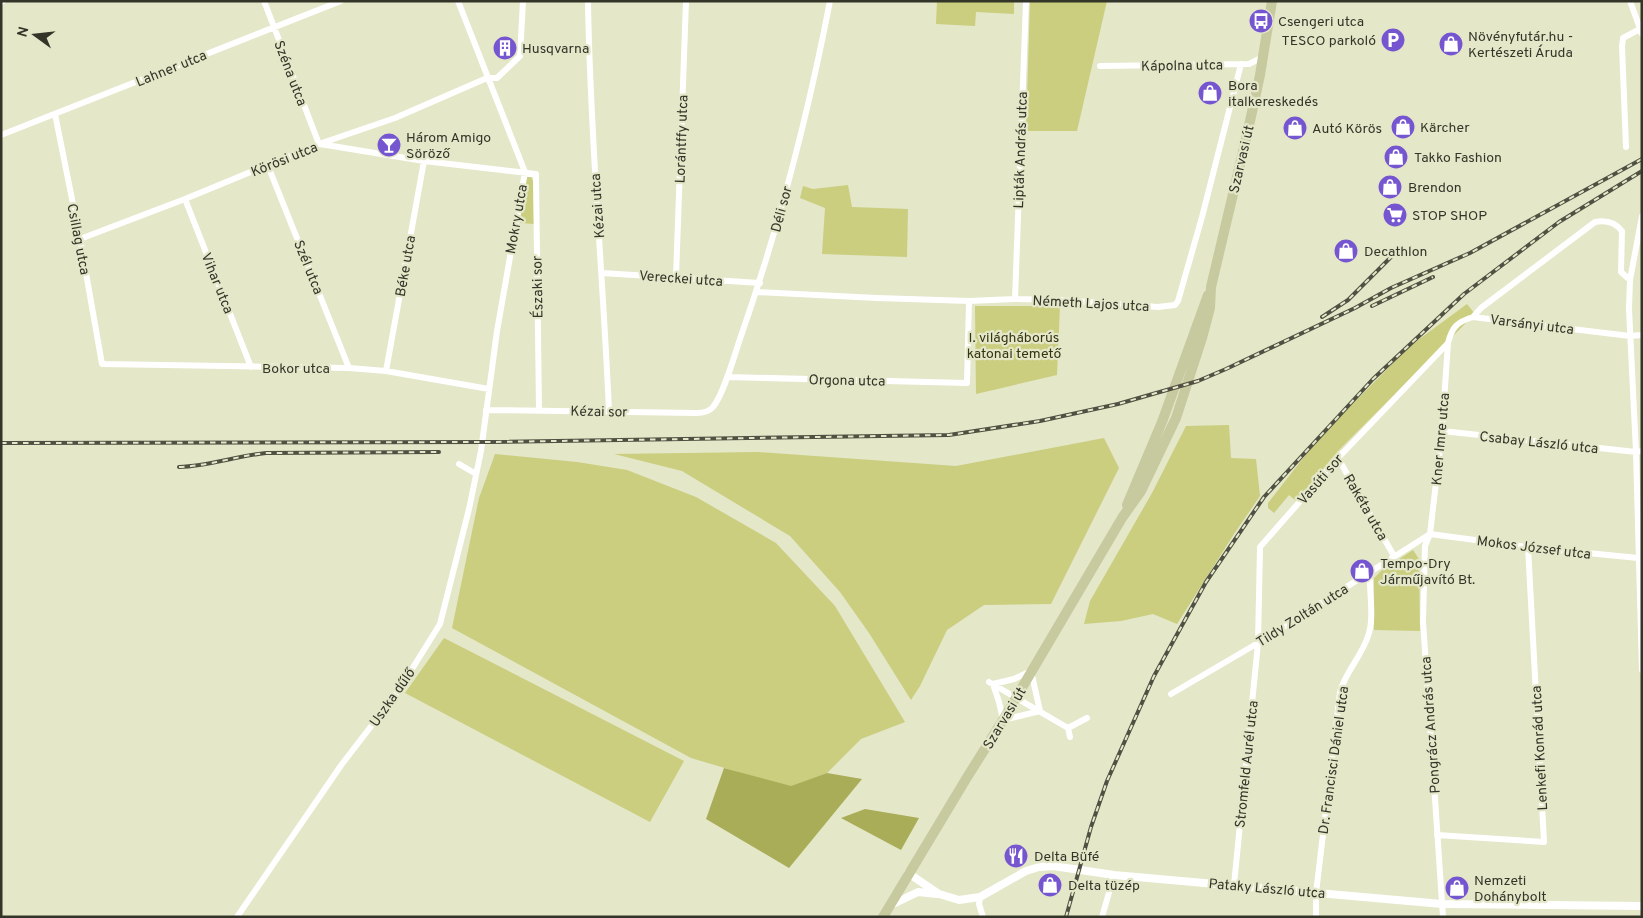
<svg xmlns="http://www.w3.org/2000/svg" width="1643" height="918" font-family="Overpass,sans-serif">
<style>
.green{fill:#cace7e}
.forest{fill:#a9ad57}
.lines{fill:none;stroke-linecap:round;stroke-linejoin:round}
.minor{stroke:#fff;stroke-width:6}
.tertiary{stroke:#fff;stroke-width:8}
.primary{stroke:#c7c99f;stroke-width:10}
.rail-casing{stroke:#505142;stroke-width:4}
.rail{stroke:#e4e7c8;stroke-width:2;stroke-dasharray:5.5;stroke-linecap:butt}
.labels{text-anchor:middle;stroke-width:4.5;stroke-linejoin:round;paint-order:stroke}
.poi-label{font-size:14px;fill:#343529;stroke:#e4e7c8;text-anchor:start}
.street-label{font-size:14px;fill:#343529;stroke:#e4e7c8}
.park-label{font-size:14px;fill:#343510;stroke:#e4e7c8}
</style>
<rect width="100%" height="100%" fill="#e4e7c8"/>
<path class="green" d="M937,1H1014V14L976,12L975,26L936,24Z
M1030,1H1107L1077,131H1026Z
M526,175H530L533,181L534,224L520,223Z
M848,185L852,207L908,209L907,257L822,254L825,208L800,198L803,186L813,189Z
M1467,304L1475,314L1338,451L1296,501L1289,495L1274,513L1268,508V503L1318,439L1410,346Z
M975,306H1060L1057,375L976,394Z
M1229,425L1231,458L1256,459L1260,496L1234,534L1177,624L1153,614L1121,621L1084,624L1090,601L1152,493L1186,426Z
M1104,438L1119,468L1051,604L984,605L947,630L920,686L911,700L869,633L840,592L790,536L682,471L614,454L758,452L956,466Z
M495,454L577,462L627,470L696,497L776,543L835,606L905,722L861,739L827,773L789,787L691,758L452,628L479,498Z
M1413,550L1419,559L1420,631L1374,630V578L1381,571Z
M444,638L684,761L650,822L405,693Z"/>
<path class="forest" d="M724,768L791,786L827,773L862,779L789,868L706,819Z
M865,809L919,818L901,850L841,818Z"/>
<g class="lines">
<path class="minor" d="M264,1L319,144
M588,1C590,138 603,274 609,411
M1630,1L1642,34
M1,2L3,1
M1100,66L1249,64L1263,57
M55,114L80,239L102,364L349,368L386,371L489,389
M1,135L341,1
M320,144L424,161L536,174L539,410
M1626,147L1622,46L1623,38L1640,29
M268,166L349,368
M185,199L251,367
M1642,216L1630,280L1629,309L1636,452L1642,670
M80,239L185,199L319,144L395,118L487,78H497L520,56L523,1
M602,273L760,283
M676,277L686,1
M756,292L877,298L969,301L1015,299L1061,300L1158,307L1175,305L1178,301L1202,217L1241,64
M1015,299L1026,1
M1473,317L1481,308L1595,222C1606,220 1615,222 1622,231L1621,272L1630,280
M386,371L424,161
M727,377L967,383L969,301
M486,410L696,413C703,413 709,412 713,407C724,394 735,353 741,336C779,227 808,115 830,1
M1442,431L1636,452L1642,451
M1338,458L1394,556
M459,464L476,474
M1430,534L1528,547L1638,558
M1031,671L1040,711L1003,720L999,702L993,684L1014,679Z
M989,682L1068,728L1070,737
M1171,694L1258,643L1430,534
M1068,728L1087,718
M1437,835L1544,842L1528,547
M1234,885L1258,643L1260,547L1338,458L1448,343
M980,897L979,904L983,917
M237,917L342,764L399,690L440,624L469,509L481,451L497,331L525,172L458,1
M1102,917L1114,875
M1316,917V893L1340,692C1345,672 1362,656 1368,636C1374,620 1370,598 1370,581L1367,575
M1443,917L1423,621L1425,546L1430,534L1442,431L1448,343C1452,327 1457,322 1473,317L1630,336L1642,335"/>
<path class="tertiary" d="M908,873L939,894L959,900L980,897L1026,871L1039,867L1053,866L1114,875L1442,904L1642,906
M891,905L918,892L937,894"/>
<path class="primary" d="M1127,505L1162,422L1208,295
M883,917L966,779L1003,720L1122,518L1141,491L1176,418L1202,338L1210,308L1211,287L1247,135L1260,75L1272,1"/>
<defs>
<path id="rail" d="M1372,306L1433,277
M1322,317L1348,300L1395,253
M1,443L491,442L949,435L1040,421L1118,404L1198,381L1226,369L1355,308L1391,288L1470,253L1642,159
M179,467C209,466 236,456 266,453L439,452
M1066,917L1091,827L1107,781L1154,676L1206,582L1264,497L1373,379L1464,294L1559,222L1642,171"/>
</defs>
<use href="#rail" class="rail-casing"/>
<use href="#rail" class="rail"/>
</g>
<defs>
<symbol id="bus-disc" viewBox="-11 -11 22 22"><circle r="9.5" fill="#7556d0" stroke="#e4e7c8"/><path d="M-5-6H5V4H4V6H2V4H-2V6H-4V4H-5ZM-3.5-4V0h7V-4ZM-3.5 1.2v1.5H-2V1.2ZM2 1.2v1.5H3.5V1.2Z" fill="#fff"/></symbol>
<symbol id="parking-disc" viewBox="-11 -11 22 22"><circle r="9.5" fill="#7556d0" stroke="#e4e7c8"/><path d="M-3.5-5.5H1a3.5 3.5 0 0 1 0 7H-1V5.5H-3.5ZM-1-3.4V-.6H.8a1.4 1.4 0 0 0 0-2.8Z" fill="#fff"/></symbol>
<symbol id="shop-disc" viewBox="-11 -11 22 22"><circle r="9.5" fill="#7556d0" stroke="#e4e7c8"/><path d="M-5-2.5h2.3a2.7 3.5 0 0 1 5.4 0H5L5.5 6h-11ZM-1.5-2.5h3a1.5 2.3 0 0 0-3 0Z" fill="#fff"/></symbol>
<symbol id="building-disc" viewBox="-11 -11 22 22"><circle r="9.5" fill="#7556d0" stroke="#e4e7c8"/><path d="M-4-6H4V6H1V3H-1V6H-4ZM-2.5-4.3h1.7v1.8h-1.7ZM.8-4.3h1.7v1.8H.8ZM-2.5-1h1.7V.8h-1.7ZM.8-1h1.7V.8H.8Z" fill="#fff"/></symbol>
<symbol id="bar-disc" viewBox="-11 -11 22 22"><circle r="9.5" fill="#7556d0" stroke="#e4e7c8"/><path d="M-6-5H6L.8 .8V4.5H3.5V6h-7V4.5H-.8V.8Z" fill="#fff"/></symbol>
<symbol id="supermarket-disc" viewBox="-11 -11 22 22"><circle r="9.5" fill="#7556d0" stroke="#e4e7c8"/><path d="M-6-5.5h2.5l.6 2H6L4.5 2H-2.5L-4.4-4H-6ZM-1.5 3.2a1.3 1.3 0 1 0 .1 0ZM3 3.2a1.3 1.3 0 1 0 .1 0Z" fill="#fff"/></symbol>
<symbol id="restaurant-disc" viewBox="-11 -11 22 22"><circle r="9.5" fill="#7556d0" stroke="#e4e7c8"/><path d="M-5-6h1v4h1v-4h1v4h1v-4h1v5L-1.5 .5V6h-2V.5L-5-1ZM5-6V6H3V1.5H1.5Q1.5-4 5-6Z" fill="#fff"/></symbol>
</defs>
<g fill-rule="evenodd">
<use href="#bus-disc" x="1247" y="7" width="28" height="28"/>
<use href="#parking-disc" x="1379" y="26" width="28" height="28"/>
<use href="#shop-disc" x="1437" y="30" width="28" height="28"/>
<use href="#building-disc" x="491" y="34" width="28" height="28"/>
<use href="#shop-disc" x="1196" y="79" width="28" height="28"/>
<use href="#shop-disc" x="1389" y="113" width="28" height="28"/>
<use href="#shop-disc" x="1281" y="114" width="28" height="28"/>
<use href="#bar-disc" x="375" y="131" width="28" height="28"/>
<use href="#shop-disc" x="1382" y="143" width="28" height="28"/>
<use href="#shop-disc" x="1376" y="173" width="28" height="28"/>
<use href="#supermarket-disc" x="1381" y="201" width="28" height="28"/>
<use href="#shop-disc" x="1332" y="237" width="28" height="28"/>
<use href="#shop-disc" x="1348" y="557" width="28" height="28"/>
<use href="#restaurant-disc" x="1002" y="842" width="28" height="28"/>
<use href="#shop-disc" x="1036" y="871" width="28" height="28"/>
<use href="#shop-disc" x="1443" y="874" width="28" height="28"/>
</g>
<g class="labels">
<g class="poi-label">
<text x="1278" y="26">Csengeri utca</text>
<text x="1468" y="41">Növényfutár.hu -<tspan x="1468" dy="16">Kertészeti Áruda</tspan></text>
<text x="1376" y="45" text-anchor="end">TESCO parkoló</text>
<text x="522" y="53">Husqvarna</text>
<text x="1228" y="90">Bora<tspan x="1228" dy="16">italkereskedés</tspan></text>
<text x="1420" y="132">Kärcher</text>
<text x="1312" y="133">Autó Körös</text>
<text x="406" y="142">Három Amigo<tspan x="406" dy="16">Söröző</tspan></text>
<text x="1414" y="162">Takko Fashion</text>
<text x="1408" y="192">Brendon</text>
<text x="1412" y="220">STOP SHOP</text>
<text x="1364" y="256">Decathlon</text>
<text x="1380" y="568">Tempo-Dry<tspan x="1380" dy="16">Járműjavító Bt.</tspan></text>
<text x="1034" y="861">Delta Büfé</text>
<text x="1474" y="885">Nemzeti<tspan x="1474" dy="16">Dohánybolt</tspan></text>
<text x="1068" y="890">Delta tüzép</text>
</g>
<g class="street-label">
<text transform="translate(1182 65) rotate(-1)" y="5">Kápolna utca</text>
<text transform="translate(171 68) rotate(-22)" y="5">Lahner utca</text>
<text transform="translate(291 73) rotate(69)" y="5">Széna utca</text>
<text transform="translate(681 139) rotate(-88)" y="5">Lorántffy utca</text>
<text transform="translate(1020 150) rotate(-88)" y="5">Lipták András utca</text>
<text transform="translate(284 159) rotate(-22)" y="5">Körösi utca</text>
<text transform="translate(1241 159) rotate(-77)" y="5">Szarvasi út</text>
<text transform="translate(597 206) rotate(-94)" y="5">Kézai utca</text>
<text transform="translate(781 209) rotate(-75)" y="5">Déli sor</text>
<text transform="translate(516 219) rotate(-80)" y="5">Mokry utca</text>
<text transform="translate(79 239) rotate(79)" y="5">Csillag utca</text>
<text transform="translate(405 266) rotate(-80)" y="5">Béke utca</text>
<text transform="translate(309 267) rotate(68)" y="5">Szél utca</text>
<text transform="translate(681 278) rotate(4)" y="5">Vereckei utca</text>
<text transform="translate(218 283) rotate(68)" y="5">Vihar utca</text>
<text transform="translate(537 287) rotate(-91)" y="5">Északi sor</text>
<text transform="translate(1091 303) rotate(3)" y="5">Németh Lajos utca</text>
<text transform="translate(1532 324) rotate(7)" y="5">Varsányi utca</text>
<text x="296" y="373">Bokor utca</text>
<text transform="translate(847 380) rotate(1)" y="5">Orgona utca</text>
<text transform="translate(599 411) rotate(1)" y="5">Kézai sor</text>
<text transform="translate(1440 439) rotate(-85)" y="5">Kner Imre utca</text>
<text transform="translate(1539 442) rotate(6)" y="5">Csabay László utca</text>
<text transform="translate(1320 479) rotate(-49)" y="5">Vasúti sor</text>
<text transform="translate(1366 507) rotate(60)" y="5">Rakéta utca</text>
<text transform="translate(1534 547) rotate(7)" y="5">Mokos József utca</text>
<text transform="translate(1302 615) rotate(-32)" y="5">Tildy Zoltán utca</text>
<text transform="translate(392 697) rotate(-55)" y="5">Uszka dűlő</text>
<text transform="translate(1004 718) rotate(-59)" y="5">Szarvasi út</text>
<text transform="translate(1430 725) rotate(-94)" y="5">Pongrácz András utca</text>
<text transform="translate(1539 748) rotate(-93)" y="5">Lenkefi Konrád utca</text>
<text transform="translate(1333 760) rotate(-82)" y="5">Dr. Francisci Dániel utca</text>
<text transform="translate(1246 764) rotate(-84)" y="5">Stromfeld Aurél utca</text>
<text transform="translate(1267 888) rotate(5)" y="5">Pataky László utca</text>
</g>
<g class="park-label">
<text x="1014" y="342">I. világháborús<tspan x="1014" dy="16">katonai temető</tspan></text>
</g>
</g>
<rect width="1643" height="918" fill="none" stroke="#343529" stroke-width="5"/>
<g transform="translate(35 35) rotate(285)" stroke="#e4e7c8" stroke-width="4" paint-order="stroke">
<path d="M0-4L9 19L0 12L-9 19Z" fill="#343529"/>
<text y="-8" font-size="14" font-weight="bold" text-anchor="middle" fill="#343529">N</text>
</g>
</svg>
